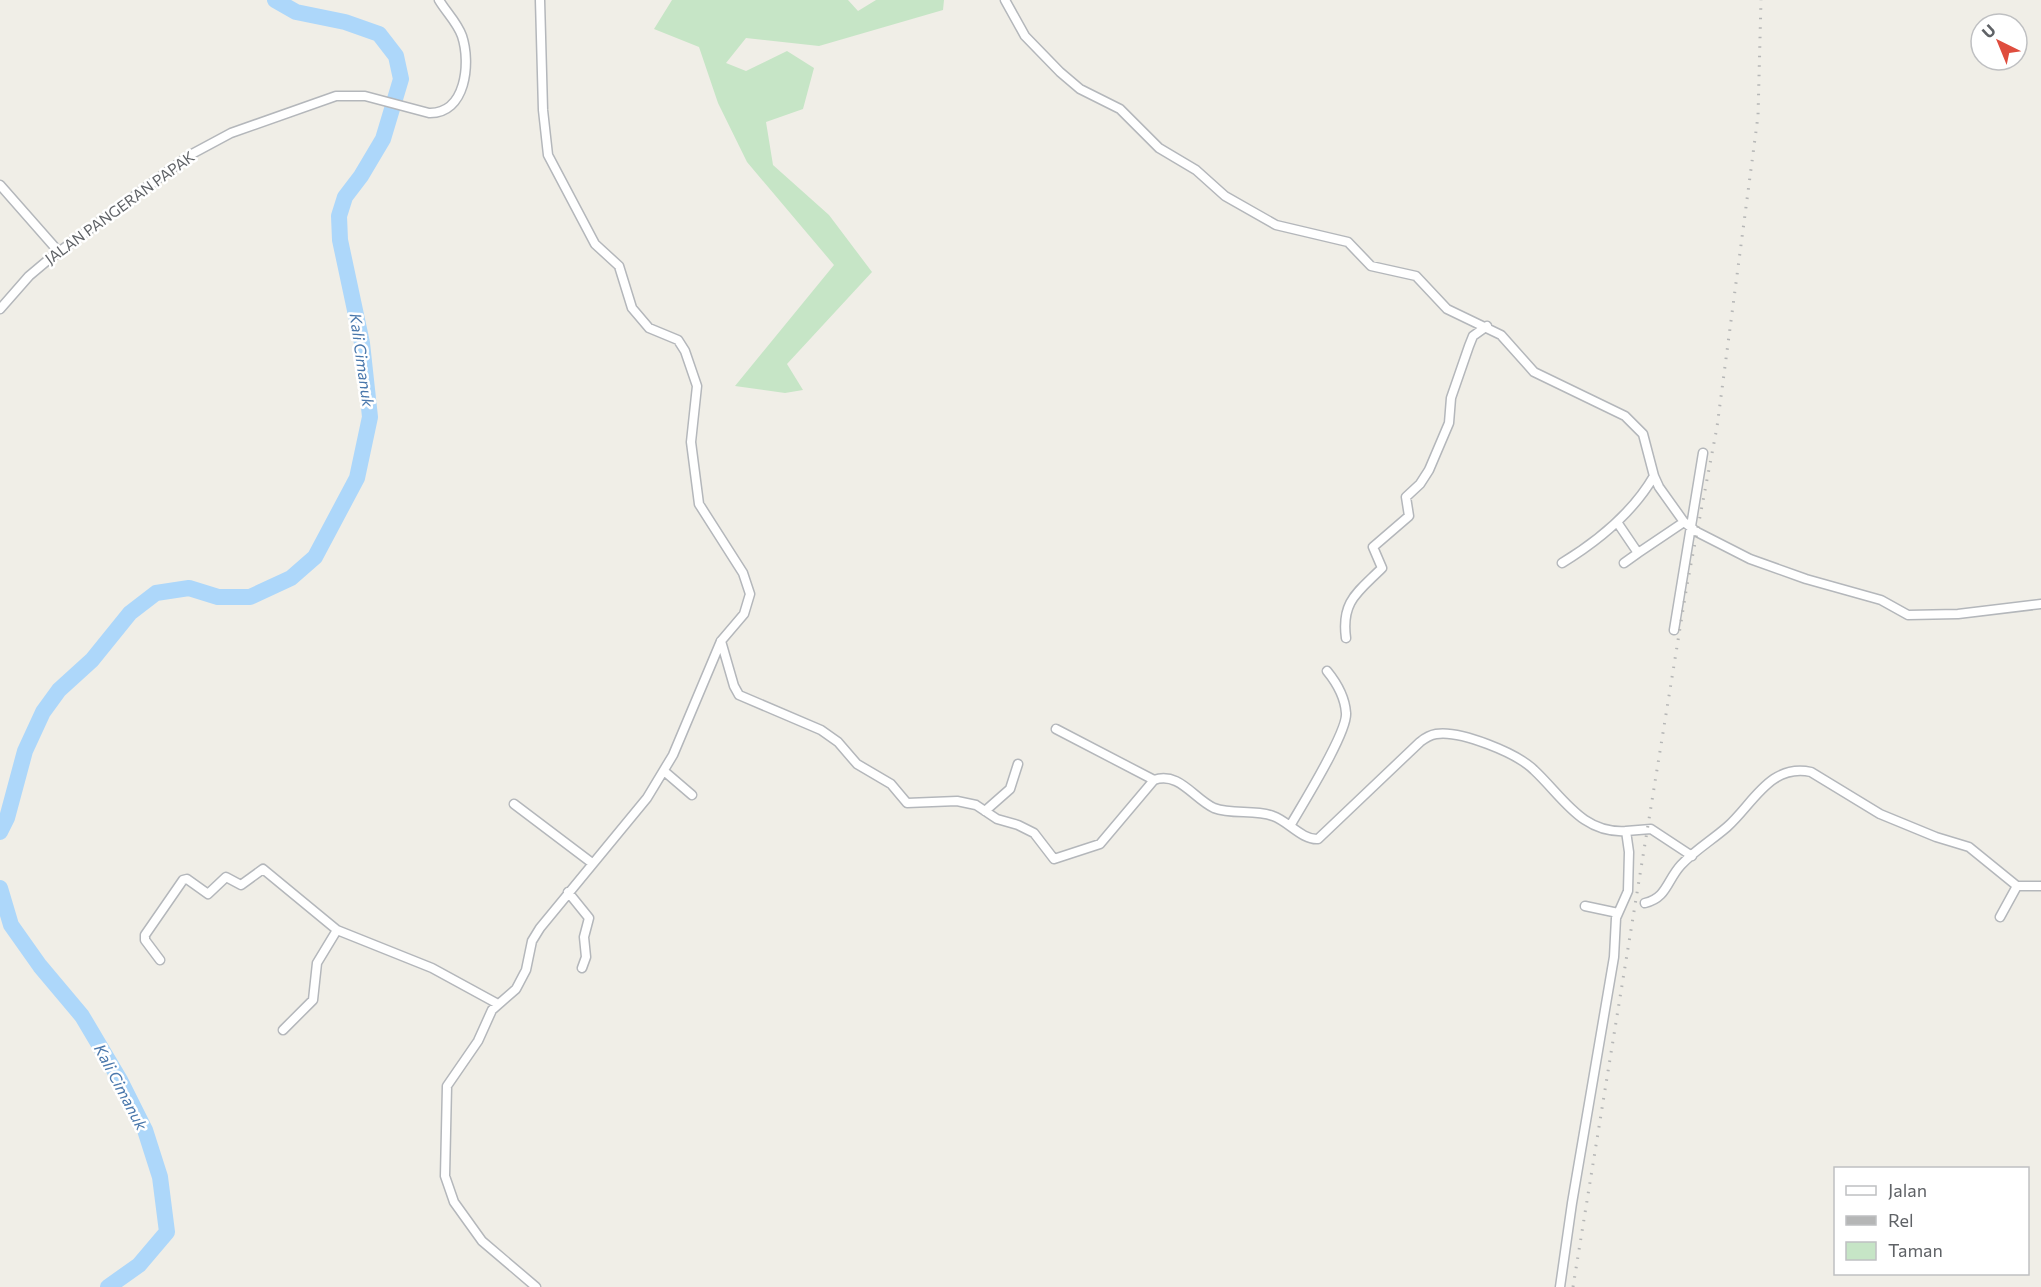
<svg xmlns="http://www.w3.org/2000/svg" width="2041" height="1287" font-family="Commissioner,sans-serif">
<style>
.green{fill:#c6e5c6}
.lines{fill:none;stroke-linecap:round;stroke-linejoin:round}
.river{stroke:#add7fa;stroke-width:16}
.street-casing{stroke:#b4b7bb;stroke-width:11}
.street{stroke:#fff;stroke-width:8}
.rail{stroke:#b5b6b6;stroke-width:3;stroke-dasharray:1.5 8;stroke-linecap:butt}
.labels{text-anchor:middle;stroke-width:5;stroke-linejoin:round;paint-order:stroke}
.street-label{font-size:15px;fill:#5f6266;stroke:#fff}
.water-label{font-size:16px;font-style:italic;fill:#4a78ac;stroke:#fff}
</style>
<rect width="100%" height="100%" fill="#f0eee7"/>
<path class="green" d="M672,0H848L858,11L876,0H944L943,10L819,46L746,38L726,63L746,71L787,51L814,68L803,109L766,122L773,165L829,215L872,272L787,364L803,390L785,393L735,386L834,265L747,162L718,103L699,47L654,29Z"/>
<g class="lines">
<path class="river" d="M0,832L7,818L25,751L43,712L59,690L92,660L130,613L156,593L189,588L218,597H250L291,578L315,557L357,478L370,417L362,343L340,240L339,216L345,197L361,176L383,139L401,79L396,56L379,34L345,22L296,12L275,0
M0,888L11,925L40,966L82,1016L120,1080L145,1130L160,1177L167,1232L139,1265L108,1287"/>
<defs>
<path id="street" d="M1005,0L1025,36L1060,72L1080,89L1120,109L1159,148L1196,170L1225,196L1276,225L1348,242L1371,266L1416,276L1447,309L1501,335L1534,372L1625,416L1643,434L1654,476L1659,487L1684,522L1697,532L1750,559L1806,579L1881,600L1908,615L1958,614L2041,604
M0,185L59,252
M0,309L29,276L48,260L190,155L231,133L336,96H365L429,113C466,114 471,63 462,36C457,22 446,12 439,0
M1617,522L1638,553L1624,563
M1638,553L1684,522
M1562,563C1598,541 1632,514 1654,476
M1674,630L1703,453
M1346,638C1341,601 1358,592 1382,568L1373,547L1409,516L1406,497L1420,484L1429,470L1449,423L1451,398L1469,346L1473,336L1487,326
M721,641L734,686L739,695L821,730L838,742L857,764L891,784L907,803L957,801L976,805L997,819L1018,825L1034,833L1054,859L1100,844L1154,780C1179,771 1194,799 1214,808C1232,815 1255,809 1273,816C1288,821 1302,840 1318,839L1420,742C1425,738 1430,735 1436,734C1460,730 1517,753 1534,770C1563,797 1582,834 1626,831L1629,852L1628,891L1616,918L1614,957L1572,1203L1560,1287
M1056,729L1154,780
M664,771L692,795
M514,804L592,863
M985,811L1010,789L1018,764
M1290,826C1302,805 1348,732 1346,713C1345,698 1336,682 1327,671
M1626,831L1651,829L1692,856
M568,892L589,918L584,937L586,957L582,968
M1645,903C1667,898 1667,880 1681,865C1694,851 1712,840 1727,827C1753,804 1770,763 1811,772L1880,814L1936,837L1969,847L2017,886H2041
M1585,906L1618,913
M2000,917L2017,886
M160,960L145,940V935L183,880L187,879L208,894L226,877L241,885L263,869L337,930L432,968L498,1004
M283,1030L313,1000L317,963L337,930
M536,1287L482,1241L454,1202L445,1176L447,1086L478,1041L492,1010L516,989L526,970L532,941L540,928L647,798L673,755L721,641L744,614L750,594L743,573L699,504L691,442L697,386L685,351L678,340L649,328L632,308L619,266L595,244L548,155L543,110L540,0"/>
</defs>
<use href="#street" class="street-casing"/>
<use href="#street" class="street"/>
<path class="rail" d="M1573,1287L1687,585L1717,427L1758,116L1761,0"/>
</g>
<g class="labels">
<g class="street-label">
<text transform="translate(120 208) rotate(-36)" y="5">JALAN PANGERAN PAPAK</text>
</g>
<g class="water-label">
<text transform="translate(362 360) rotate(82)" y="6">Kali Cimanuk</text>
<text transform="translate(121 1087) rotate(62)" y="6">Kali Cimanuk</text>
</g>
</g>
<rect x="1834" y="1167" width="195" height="108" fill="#ffffff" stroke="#bfc0c2" stroke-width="1.5"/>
<rect x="1846" y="1186" width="30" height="9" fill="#ffffff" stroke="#bfc0c2" stroke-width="1.5"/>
<text x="1888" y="1197" font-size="18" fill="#5f6266">Jalan</text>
<rect x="1846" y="1216" width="30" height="9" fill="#b5b6b6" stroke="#bfc0c2" stroke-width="1.5"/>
<text x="1888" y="1227" font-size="18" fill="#5f6266">Rel</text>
<rect x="1846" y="1242" width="30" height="18" fill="#c6e5c6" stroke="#bfc0c2" stroke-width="1.5"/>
<text x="1888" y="1257" font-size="18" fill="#5f6266">Taman</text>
<g transform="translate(1999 42) rotate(317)"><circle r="28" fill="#ffffff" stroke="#bfc0c2" stroke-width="1.5"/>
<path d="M0-4.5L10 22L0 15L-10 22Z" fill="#df4d3e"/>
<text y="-9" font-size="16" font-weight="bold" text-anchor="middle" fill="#5f6266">U</text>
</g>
</svg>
